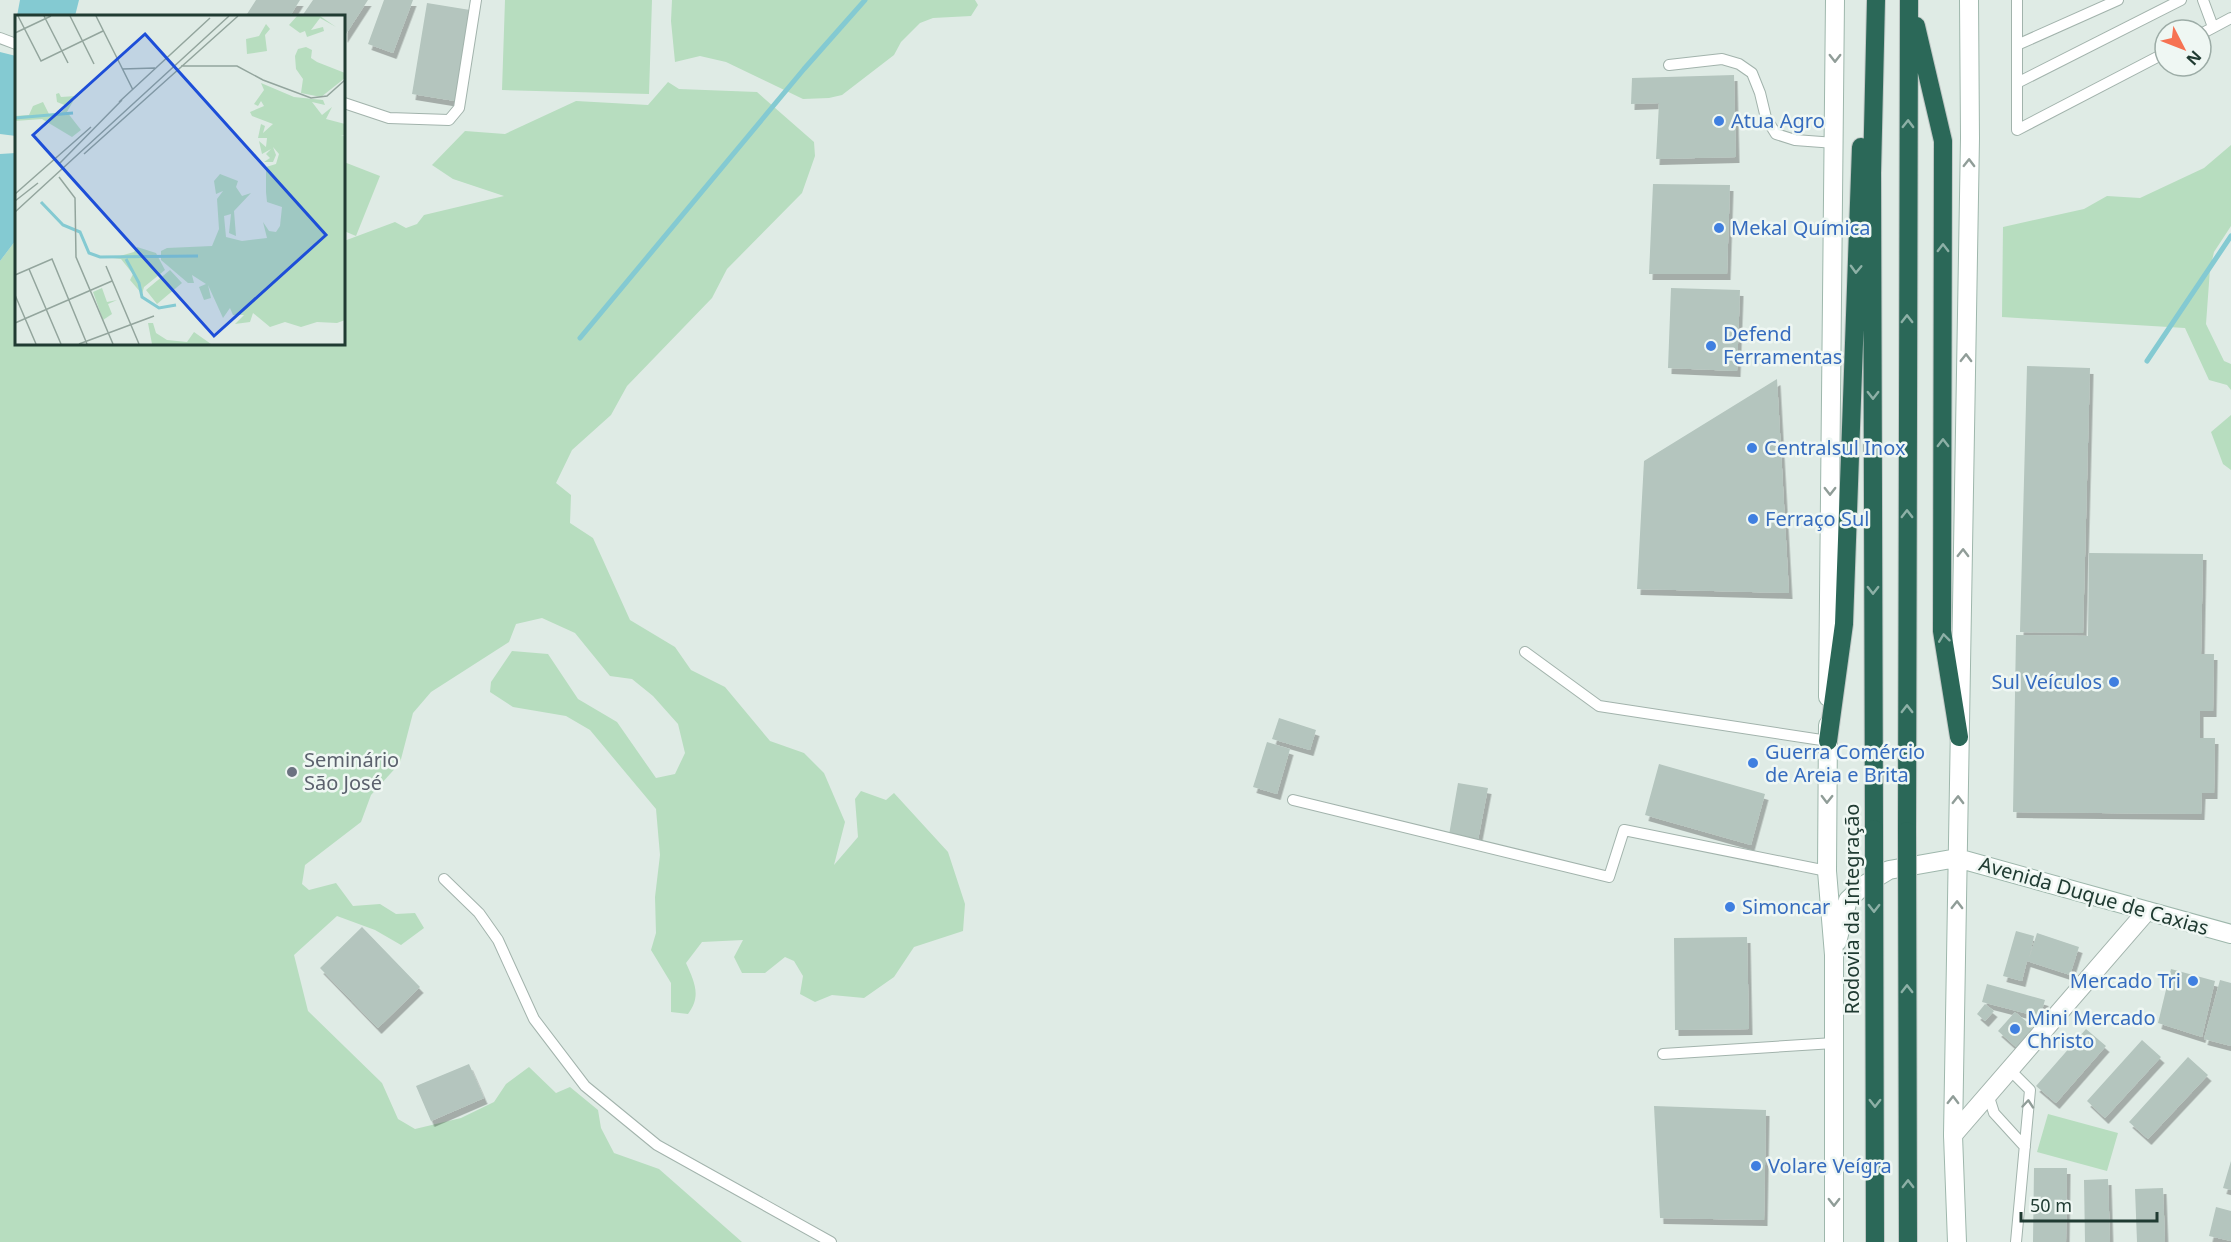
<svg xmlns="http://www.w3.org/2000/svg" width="2231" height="1242" font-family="'Noto Sans',sans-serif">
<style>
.green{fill:#b7ddbf}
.water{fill:#84cad2}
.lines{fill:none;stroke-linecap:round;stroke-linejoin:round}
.stream{stroke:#84cad2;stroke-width:5}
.building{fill:#b4c5be;filter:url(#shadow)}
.lane-casing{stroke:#a2b3ac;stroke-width:12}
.street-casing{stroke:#a2b3ac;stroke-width:20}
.secondary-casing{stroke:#9eb7ac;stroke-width:20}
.highway-casing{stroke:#c1c8c6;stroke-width:20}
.lane{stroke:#fff;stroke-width:10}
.street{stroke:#fff;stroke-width:18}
.secondary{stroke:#fff;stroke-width:18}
.highway{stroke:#2b6858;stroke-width:18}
.highway-bridge-casing{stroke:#c1c8c6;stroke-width:20;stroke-linecap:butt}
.highway-bridge{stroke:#2b6858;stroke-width:18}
.oneway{stroke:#909d98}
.oneway2{stroke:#8db0a6}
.shop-dot{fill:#3f7fe0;stroke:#eff7f3;stroke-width:2}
.worship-dot{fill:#6b7280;stroke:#eff7f3;stroke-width:2}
.labels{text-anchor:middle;stroke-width:5;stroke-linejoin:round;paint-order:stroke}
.shop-label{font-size:20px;fill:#366cbe;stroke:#eff7f3;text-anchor:start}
.worship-label{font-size:20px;fill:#5b616d;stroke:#eff7f3;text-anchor:start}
.street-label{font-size:20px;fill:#203b32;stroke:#eff7f3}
.inset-river{fill:none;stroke:#84cad2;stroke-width:3}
.inset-road{fill:none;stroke:#93a59d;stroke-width:1.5}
.view{fill:#1d4ed8;fill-opacity:0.15;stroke:#1d4ed8;stroke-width:3}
.inset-edge{fill:none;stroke:#203b32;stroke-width:3}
</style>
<defs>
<filter id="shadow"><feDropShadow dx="3.5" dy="6" stdDeviation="0" flood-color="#0004"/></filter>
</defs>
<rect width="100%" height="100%" fill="#dfebe5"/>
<path class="green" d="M505,0H652L649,94L502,90Z
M672,0H975L978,5L971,16L933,18L920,23L901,42L894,55L842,95L829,98L803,99L726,62L700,56L675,62L671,21Z
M668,82L679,89L757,92L814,142L815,156L802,193L727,269L712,298L627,386L611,415L572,450L556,483L571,495L570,523L593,538L630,620L675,647L691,670L725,687L770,741L804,753L824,773L845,822L834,865L858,837L855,799L861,791L886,800L894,793L948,852L965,904L963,931L914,947L894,977L864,998L832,995L815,1002L800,994L803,976L794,961L785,957L765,973H742L734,957L743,940L702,942L686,963C694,981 702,996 688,1014L671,1012V983L651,950L656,933L655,897L660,855L656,809L590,730L566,716L513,707L490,692L491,682L512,651L548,654L578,699L617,722L656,778L675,774L685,753L678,724L653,696L632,679L610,676L575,633L542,618L516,624L509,642L431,692L413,713L400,763L371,795L361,822L305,865L302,884L309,890L336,883L353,906L380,904L396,914L415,913L424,928L401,945L375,930L337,916L294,955L308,1011L382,1083L398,1119L415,1129L461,1118L494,1102L506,1084L529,1067L556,1093L570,1087L598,1110L601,1128L614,1153L659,1169L742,1242H0V261L16,240V344H344V241L395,222L406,228L417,224L424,215L504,196L453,179L432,165L465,131L505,134L576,101L648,105Z
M2231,145V226L2214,252L2210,269L2206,324L2224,361L2231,364V390L2227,385L2209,380L2185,328L2002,317L2003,227L2084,209L2107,196L2140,198L2204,168Z
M344,162L380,176L356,236L344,231Z
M2231,415V470L2223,464L2211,432Z
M2048,1114L2118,1133L2107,1171L2037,1152Z"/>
<path class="water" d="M20,0H79L75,16H17Z
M0,52L16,56V136L0,134Z
M16,153V240L0,261V154Z"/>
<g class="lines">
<path class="stream" d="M580,338L804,69L865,0
M2147,361L2231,236"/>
</g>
<path class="building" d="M256,0H300L290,16H251L247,14Z
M313,0H368L344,37V16H302Z
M384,0H413L393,53L368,44Z
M427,3L470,10L455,101L412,94Z
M1734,75L1736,157L1656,159L1659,103L1631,104L1632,78Z
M1653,184L1730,185L1727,274H1649Z
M1671,288L1740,290L1737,371L1668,368Z
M2027,366L2090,368L2083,633L2020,632Z
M1777,379L1789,593L1637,589L1644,461Z
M2089,553L2203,554L2201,654H2214L2213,711H2200V738H2215L2214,793H2202L2201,814L2013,812L2016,635L2088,636Z
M1279,718L1316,730L1310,750L1272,739Z
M1267,742L1290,749L1277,794L1253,787Z
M1659,764L1765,794L1751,845L1645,815Z
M1458,783L1488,788L1478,840L1449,835Z
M362,927L420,987L378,1028L320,968Z
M2016,931L2034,936L2029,959L2037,933L2079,947L2070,975L2027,961L2022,981L2003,976Z
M1747,937L1749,1029L1675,1030L1674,938Z
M2171,969L2215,981L2202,1037L2158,1023Z
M2220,980L2231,983V1046L2204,1039Z
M1987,984L2045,1000L2040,1017L1982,1002Z
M1985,1004L1994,1011L1985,1021L1977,1014Z
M2015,1012L2033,1027L2016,1047L1998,1031Z
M2086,1029L2106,1046L2056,1103L2036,1086Z
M2142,1040L2161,1057L2105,1118L2087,1101Z
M2188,1057L2208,1075L2148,1139L2129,1122Z
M469,1064L484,1098L431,1121L416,1086Z
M1654,1106L1766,1110L1764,1220L1660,1218Z
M2231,1161V1190L2223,1188Z
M2034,1168H2067L2066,1242H2033Z
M2108,1179L2110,1242H2085L2084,1180Z
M2163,1188L2165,1242H2137L2135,1189Z
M2216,1207L2231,1211V1241L2209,1236Z"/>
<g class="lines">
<defs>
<path id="lane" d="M2017,0V130L2165,53
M2203,0L2213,27
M2201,34L2231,18
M0,38L16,44
M2017,45L2118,0
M1669,65L1722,59L1739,64L1752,73L1760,93L1766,118L1776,134L1795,140L1835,143
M2017,83L2181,0
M344,103L389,118L449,120L459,108L476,0
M1525,652L1599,706L1828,741
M1293,800L1609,877L1624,830L1827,871
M444,879L479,913L498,940L534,1019L585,1086L657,1145L831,1242
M1663,1054L1834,1043
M2010,1070L2030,1090L2016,1242
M1988,1094L1994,1113L2025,1147"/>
<path id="street" d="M1953,1135L2147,911"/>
<path id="secondary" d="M1828,697L1835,0
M1828,725L1827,871L1834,955V1242
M1837,942L1848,900L1864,885L1889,870L1957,858L2231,934
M1957,1242L1953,1135L1970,138L1969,0"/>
<path id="highway" d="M1916,26L1943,141L1942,631L1959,737
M1828,741L1844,624L1861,147
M1874,829L1872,173L1876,0
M1907,831L1909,0"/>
</defs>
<use href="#lane" class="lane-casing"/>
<use href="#street" class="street-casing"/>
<use href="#secondary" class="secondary-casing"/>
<use href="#highway" class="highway-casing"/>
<use href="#lane" class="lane"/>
<use href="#street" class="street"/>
<use href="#secondary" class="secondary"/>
<use href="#highway" class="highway"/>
<defs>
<path id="highway-bridge" d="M1874,829L1875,1242
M1907,831L1908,1242"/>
</defs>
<use href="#highway-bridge" class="highway-bridge-casing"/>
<use href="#highway-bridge" class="highway-bridge"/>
</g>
<defs><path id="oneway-chevron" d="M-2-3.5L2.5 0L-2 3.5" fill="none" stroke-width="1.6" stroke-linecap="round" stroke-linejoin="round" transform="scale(1.5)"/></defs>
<g class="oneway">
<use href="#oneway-chevron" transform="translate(1835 58) rotate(90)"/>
<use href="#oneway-chevron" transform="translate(1969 163) rotate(-89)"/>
<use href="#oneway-chevron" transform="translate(1966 358) rotate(-89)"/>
<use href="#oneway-chevron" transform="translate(1830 491) rotate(90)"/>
<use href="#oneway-chevron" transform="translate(1963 553) rotate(-89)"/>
<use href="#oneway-chevron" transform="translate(1827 799) rotate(91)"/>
<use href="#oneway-chevron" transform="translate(1958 800) rotate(-89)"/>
<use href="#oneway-chevron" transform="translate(1957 905) rotate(-89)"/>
<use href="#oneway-chevron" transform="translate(1953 1100) rotate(-89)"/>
<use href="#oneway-chevron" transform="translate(2028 1104) rotate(-85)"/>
<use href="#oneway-chevron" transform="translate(1834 1202) rotate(90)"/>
</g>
<g class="oneway2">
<use href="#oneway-chevron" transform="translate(1908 124) rotate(-89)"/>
<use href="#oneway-chevron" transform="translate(1943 248) rotate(-90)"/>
<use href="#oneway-chevron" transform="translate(1856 269) rotate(92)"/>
<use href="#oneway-chevron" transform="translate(1907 319) rotate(-90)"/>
<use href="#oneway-chevron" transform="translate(1873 395) rotate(90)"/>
<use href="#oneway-chevron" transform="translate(1943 443) rotate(-90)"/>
<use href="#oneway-chevron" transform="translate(1907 514) rotate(-90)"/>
<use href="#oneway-chevron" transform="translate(1873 590) rotate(90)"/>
<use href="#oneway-chevron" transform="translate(1944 638) rotate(-97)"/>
<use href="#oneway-chevron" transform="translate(1907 709) rotate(-90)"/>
<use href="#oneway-chevron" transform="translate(1874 908) rotate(90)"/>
<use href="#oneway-chevron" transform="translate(1907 989) rotate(-90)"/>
<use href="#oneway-chevron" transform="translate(1875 1103) rotate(90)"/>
<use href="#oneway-chevron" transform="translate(1908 1184) rotate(-90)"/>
</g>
<g class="shop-dot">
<circle cx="1719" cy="121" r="6"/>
<circle cx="1719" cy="228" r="6"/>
<circle cx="1711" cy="346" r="6"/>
<circle cx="1752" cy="448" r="6"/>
<circle cx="1753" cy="519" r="6"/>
<circle cx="2114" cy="682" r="6"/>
<circle cx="1753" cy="763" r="6"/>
<circle cx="1730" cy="907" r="6"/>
<circle cx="2193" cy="981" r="6"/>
<circle cx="2015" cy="1029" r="6"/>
<circle cx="1756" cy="1166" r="6"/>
</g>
<circle class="worship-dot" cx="292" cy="772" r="6"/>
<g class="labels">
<g class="shop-label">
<text x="1731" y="128">Atua Agro</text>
<text x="1731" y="235">Mekal Química</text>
<text x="1723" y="341">Defend<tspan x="1723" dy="23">Ferramentas</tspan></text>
<text x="1764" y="455">Centralsul Inox</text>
<text x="1765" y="526">Ferraço Sul</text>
<text x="2102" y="689" text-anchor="end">Sul Veículos</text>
<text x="1765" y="759">Guerra Comércio<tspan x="1765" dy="23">de Areia e Brita</tspan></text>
<text x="1742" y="914">Simoncar</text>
<text x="2181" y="988" text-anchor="end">Mercado Tri</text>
<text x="2027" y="1025">Mini Mercado<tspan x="2027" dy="23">Christo</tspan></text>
<text x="1768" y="1173">Volare Veígra</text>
</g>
<g class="worship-label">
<text x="304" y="767">Seminário<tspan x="304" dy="23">São José</tspan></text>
</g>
<g class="street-label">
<text transform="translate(2094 896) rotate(16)" y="7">Avenida Duque de Caxias</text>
<text transform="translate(1852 909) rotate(-90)" y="7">Rodovia da Integração</text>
</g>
</g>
<g transform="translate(15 15)">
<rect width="330" height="330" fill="#dfebe5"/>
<path d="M282,1H305L321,12L305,3L296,15L308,12L309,16L292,22L290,16L285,18L274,10ZM251,9L255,14L250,20L252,36L232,39L231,24L244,21ZM291,32L297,35L296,43L302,47L330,58V63L306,82L286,78L288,64L281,54L280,41L283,34ZM246,68L279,82L308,85L310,90L297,87L307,100L317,92L311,104L330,109V120H326L330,121V305L322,308L302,307L286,312L270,307L255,312L238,298L235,307L220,309L229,300H218L215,293L208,303L193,270L196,283L189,285L184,272L191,269L177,260L179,268H173L146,245V236L152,233L197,231L204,214L202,184L208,176L201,179L199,166L205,159L223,166L221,172L227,181L236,178L219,196L221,221L214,218L216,199L209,201L211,222L227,226L252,223L248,207L254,216L261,217L265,211L267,192L252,187L251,177V152L261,149L264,139L258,132L261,140L258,147H249L255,143L251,139L256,134L247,139L244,126L251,132L252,123H243L246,109L250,111L248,118L258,109L237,101L235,97L249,91L246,86L243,91L239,89L249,75ZM44,78L46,82L61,81L52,97L66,115L57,122L27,104L0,106V101L14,100L18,91L28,87L35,101L44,100L52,91L42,87L41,79ZM122,232L141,238L150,255L129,272L127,279L115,265L118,259L106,244L98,243L119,237ZM155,255L167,268L142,289L131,275ZM87,273L92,287L102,285L93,289L97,299L88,305L78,277ZM133,308H138L141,318L152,325L172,327L179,317L196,329H137Z" fill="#b7ddbf"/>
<path class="inset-river" d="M0,103L58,98M26,187L48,210L65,217L74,238L85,242L183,241M111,244L124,268L127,282L144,293L161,290"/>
<path class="inset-road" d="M3,1L26,46L88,16M29,1L53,48M55,1L79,49M81,1L118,75M0,18L36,1M166,51H222L248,65L296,83L312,81L330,65M107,54L140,53M104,87L195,3M69,139L223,1M44,149L107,85M44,162L60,183L61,242L98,329M0,179L76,112M0,186L23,168M0,197L214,1M91,251L124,329M14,254L46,329M0,260L37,244L72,329M0,280L21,329M0,308L97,266M64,329L139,301"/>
<path class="view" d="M130,19L311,220L199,321L18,120Z"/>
<rect width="330" height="330" class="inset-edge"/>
</g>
<g transform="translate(2183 48) rotate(132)"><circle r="28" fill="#eff7f3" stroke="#9caca6" stroke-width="1.5"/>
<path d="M0-4.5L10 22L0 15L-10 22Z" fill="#f67252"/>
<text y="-9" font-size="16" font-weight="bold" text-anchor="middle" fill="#203b32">N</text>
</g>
<path d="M2021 1212v9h136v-9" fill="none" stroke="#203b32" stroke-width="3"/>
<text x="2030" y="1212" font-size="18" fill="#203b32" stroke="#eff7f3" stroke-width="4.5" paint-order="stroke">50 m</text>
</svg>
